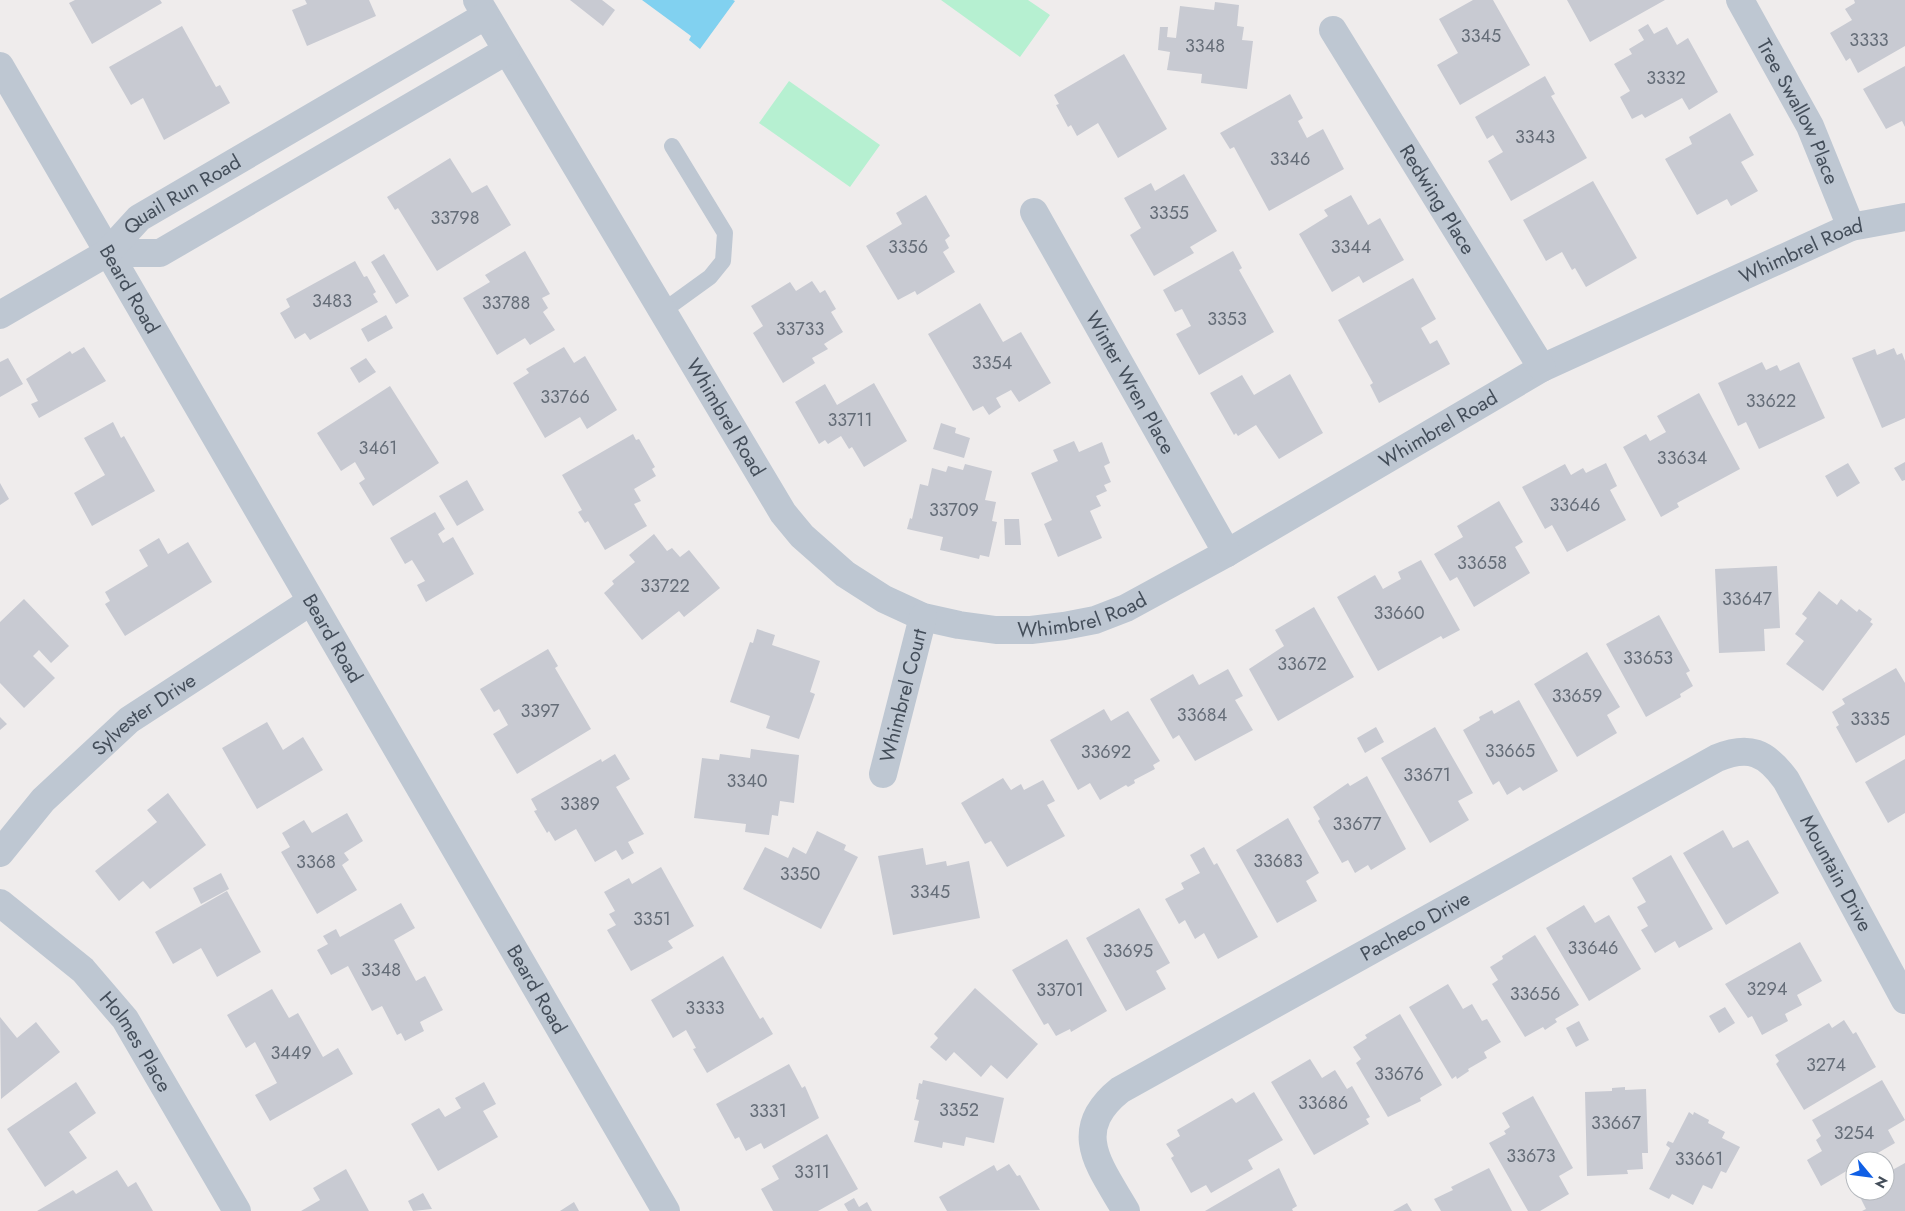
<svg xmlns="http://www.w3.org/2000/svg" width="1905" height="1211" font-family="Jost,sans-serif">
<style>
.pitch{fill:#b6f0d1}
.water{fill:#81d1f0}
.building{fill:#c8cad2}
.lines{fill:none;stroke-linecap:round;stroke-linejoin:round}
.service{stroke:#bec7d2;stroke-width:16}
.minor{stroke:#bec7d2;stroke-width:28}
.labels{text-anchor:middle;stroke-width:4;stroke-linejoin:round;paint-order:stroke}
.number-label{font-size:18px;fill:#656d78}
.street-label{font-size:20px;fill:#444e5a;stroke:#fff}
</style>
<rect width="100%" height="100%" fill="#efecec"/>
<path class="pitch" d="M941,0H1028L1050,15L1020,57Z
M789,81L880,145L850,187L759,123Z"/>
<path class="water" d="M642,0H733L735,1L700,49L689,40L691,36Z"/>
<path class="building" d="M75,0H160L162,3L92,44L69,3Z
M305,0H369L376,16L307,46L292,10L307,4Z
M570,0H602L615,10L603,26Z
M1473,0H1493L1530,65L1460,105L1437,65L1458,53L1439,19Z
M1567,0H1665L1590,42Z
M1854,0H1905V46L1858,73L1850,58L1846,61L1830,33L1852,20L1845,9L1855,3Z
M1215,2L1239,5L1237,26L1244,27L1242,40L1253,41L1247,89L1201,83L1202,74L1167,70L1170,52L1158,50L1160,27H1168L1167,37L1176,38L1180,6L1214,10Z
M1648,24L1654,34L1667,27L1677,45L1688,38L1718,92L1689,110L1682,98L1645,118L1642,114L1632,119L1620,97L1630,91L1614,64L1632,54L1629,49L1644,40L1638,30Z
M182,26L216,87L220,85L230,103L164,140L143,98L131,105L109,67Z
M1124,54L1167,129L1118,158L1098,123L1077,136L1071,125L1068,127L1056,105L1059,104L1054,95Z
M1905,66V127L1902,121L1886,129L1863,89Z
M1545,76L1555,94L1551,96L1587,158L1511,201L1488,161L1503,152L1493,135L1487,139L1475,117Z
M1290,94L1303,118L1298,121L1307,138L1323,129L1344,169L1269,211L1234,147L1230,149L1220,133Z
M1730,113L1754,155L1741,162L1758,191L1731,206L1727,199L1697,215L1665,159L1692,144L1689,137Z
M450,158L472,193L487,185L511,225L437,271L398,208L395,210L387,197Z
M1184,174L1217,231L1190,247L1194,253L1154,276L1130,235L1141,228L1124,198L1151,183L1155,191Z
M1593,181L1637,258L1586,287L1575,268L1572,270L1562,252L1546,261L1523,220Z
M926,195L950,236L945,240L949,248L943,252L955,272L917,295L915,291L898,300L866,246L902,224L896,213Z
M1351,195L1368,225L1380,218L1404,260L1363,283L1359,276L1332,292L1299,234L1328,216L1324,210Z
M525,251L550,294L542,298L548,308L543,312L555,330L530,345L525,338L497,355L463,298L490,282L485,275Z
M1233,251L1242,268L1239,270L1274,332L1199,375L1176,334L1191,326L1182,309L1175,312L1163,290Z
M384,254L409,296L396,304L371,262Z
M355,261L364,277L367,276L376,292L373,294L378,302L310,340L305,333L295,339L280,313L290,307L286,299Z
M1413,278L1436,319L1421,328L1430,344L1437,340L1450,364L1379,403L1370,385L1373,383L1338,320Z
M812,281L820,293L825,290L836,309L831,312L843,332L824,344L828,349L812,358L815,363L783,383L753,333L763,326L751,306L790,282L796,291Z
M980,303L1003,342L1021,332L1051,383L1019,402L1011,390L996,398L1001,407L989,415L983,406L973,411L928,334Z
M386,315L393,328L368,342L361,329Z
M84,347L106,381L39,418L31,404L38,401L26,379L70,351L72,354Z
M564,347L574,363L585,356L617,410L587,429L580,417L545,438L513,383L529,373L526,369Z
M1894,348L1897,355L1902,353L1905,361V418L1882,428L1852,358L1875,349L1877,355Z
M8,358L23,384L0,397V362Z
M366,358L376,372L359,383L350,368Z
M1762,362L1766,370L1777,365L1780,371L1799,362L1825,418L1759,449L1746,422L1738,426L1718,383Z
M1290,374L1323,433L1279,459L1256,425L1238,436L1236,433L1234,435L1210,393L1242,375L1254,395Z
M874,383L907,441L864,467L852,447L849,449L841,436L828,444L825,440L819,444L795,402L825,384L837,405Z
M390,386L439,463L373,506L359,483L365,479L355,462L341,471L317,433Z
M1699,393L1740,469L1677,503L1679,507L1661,517L1623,447L1646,434L1650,441L1666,432L1657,416Z
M113,422L121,438L124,436L155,491L92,526L74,493L105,475L84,438Z
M941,423L956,428L955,433L970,438L964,458L933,449Z
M633,434L636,440L639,439L655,467L652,469L656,476L634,489L641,501L634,504L647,526L605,550L588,521L585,523L578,512L582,510L562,475Z
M1074,441L1079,452L1102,442L1110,463L1104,466L1111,482L1104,485L1107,491L1096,496L1101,506L1090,511L1102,538L1058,557L1044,524L1052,520L1031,473L1058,461L1053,450Z
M1905,462V480L1902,481L1894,468Z
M1606,463L1617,486L1610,490L1626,520L1567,552L1552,525L1545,529L1522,487L1565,464L1571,475L1583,468L1586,473Z
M1848,463L1860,483L1837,497L1825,476Z
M965,464L992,471L985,500L996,502L992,521L997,522L989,557L980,555L979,559L940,550L943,537L907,529L910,518L912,519L920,484L928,486L932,468L946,472L948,466L963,470Z
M467,480L484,510L457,526L439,496Z
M0,483L9,499L0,505Z
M1499,501L1523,542L1515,547L1530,573L1474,607L1457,577L1450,581L1434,554L1463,537L1457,526Z
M435,512L445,529L438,534L443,543L453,537L474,574L426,602L417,585L425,581L412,560L405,564L390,538Z
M1004,519H1019L1021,545H1005Z
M654,534L667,551L672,548L680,557L689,550L720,588L684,617L679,611L642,640L604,593L614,584L612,581L635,562L629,555Z
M159,538L168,554L188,542L212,582L125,636L105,604L110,601L105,592L148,566L139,550Z
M1421,560L1460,630L1443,639L1441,636L1378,671L1337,597L1375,575L1383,589L1401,579L1398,572Z
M1777,566L1780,628L1764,629L1765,651L1719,653L1715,569Z
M1819,591L1837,605L1841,599L1857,612L1859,609L1872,619L1870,622L1873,624L1823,691L1786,664L1804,641L1795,634L1807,618L1802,614Z
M24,599L69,646L51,663L39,650L33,656L55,678L24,708L0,683V622Z
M1314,607L1354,677L1278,721L1249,669L1284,646L1275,630Z
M1659,615L1690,671L1686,673L1693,686L1680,694L1681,697L1646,717L1606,644Z
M757,629L775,635L772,645L820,661L810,692L815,694L799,739L766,728L770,716L730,702L750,642L753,643Z
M548,649L558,666L555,668L591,729L517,774L493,734L508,725L499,709L494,712L480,689Z
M1587,652L1620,707L1607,715L1617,733L1577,757L1534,684Z
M1896,668L1905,683V735L1856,763L1836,727L1839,725L1832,712L1845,704L1842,699Z
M1228,669L1243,696L1235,700L1253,730L1195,761L1179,735L1173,739L1150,699L1193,674L1199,685Z
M1519,700L1558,771L1523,791L1520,787L1507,795L1499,781L1493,785L1463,730L1480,720L1479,717L1492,710L1494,714Z
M1104,709L1111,721L1128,711L1160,761L1153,765L1155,769L1134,780L1135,783L1128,787L1126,785L1100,800L1090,783L1078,790L1050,740Z
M0,717L7,724L0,730Z
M267,722L283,750L303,737L323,770L257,809L222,748Z
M1376,727L1384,742L1365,753L1357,738Z
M1435,727L1473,793L1458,801L1469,820L1430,843L1381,758Z
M751,749L799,755L794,803L780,801L778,816L772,815L769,835L745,832L746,824L694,818L702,758L719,760L720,754L750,758Z
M615,754L630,779L616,787L644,834L628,842L634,853L622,860L616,850L595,862L576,829L555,841L549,831L547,833L534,811L537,810L531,799L601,759L602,762Z
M1905,759V813L1888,823L1865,782Z
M1367,776L1406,849L1371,870L1368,865L1355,873L1348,860L1342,863L1318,821L1320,819L1313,807L1348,783L1350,786Z
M1003,778L1011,790L1021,784L1024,790L1043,780L1055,801L1047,805L1065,836L1007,867L991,841L985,844L961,803Z
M168,793L206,845L150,889L143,881L119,901L95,871L157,822L147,810Z
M347,813L363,841L344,853L349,860L342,865L357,890L317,914L281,852L290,847L282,833L304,820L312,833Z
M1288,818L1319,873L1306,881L1317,901L1277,923L1236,850Z
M1723,830L1733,848L1748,840L1779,893L1726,925L1683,853Z
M817,831L846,845L844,850L858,857L821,929L743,889L765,847L788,858L793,847L806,854Z
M1204,847L1214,865L1217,863L1258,937L1218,959L1204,933L1195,939L1185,920L1179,924L1165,899L1184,889L1181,883L1200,873L1190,855Z
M923,848L926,865L946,861L947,866L969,861L980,918L893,935L878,856Z
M1671,855L1713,929L1679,948L1675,941L1655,953L1641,930L1648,926L1637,907L1646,902L1632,878Z
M661,867L694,926L668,941L673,948L631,971L607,930L616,925L609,914L615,911L604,892L629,878L632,884Z
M221,873L229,889L201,904L193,888Z
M227,891L261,952L217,977L201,948L173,964L155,932Z
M401,903L415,928L394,940L416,981L425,976L443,1010L420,1022L424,1031L405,1041L401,1033L397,1035L382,1006L372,1011L348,966L331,975L317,950L328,944L323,936L336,929L340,937Z
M1584,905L1595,923L1609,915L1641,969L1589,1001L1546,928Z
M1139,908L1170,963L1156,971L1166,989L1126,1011L1086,938Z
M1535,935L1579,1005L1555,1019L1557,1022L1545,1030L1543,1027L1525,1037L1492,984L1498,980L1490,967L1503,959L1502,956Z
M1067,939L1107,1011L1071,1032L1070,1029L1056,1036L1048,1023L1044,1025L1012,970Z
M1800,942L1822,981L1797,995L1802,1005L1785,1014L1788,1021L1762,1035L1752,1016L1748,1018L1725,984Z
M723,956L760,1019L763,1017L773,1034L707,1073L693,1049L696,1048L686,1030L673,1038L651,1000Z
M1448,984L1463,1009L1472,1004L1482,1021L1487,1019L1501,1042L1484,1052L1487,1058L1468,1069L1469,1071L1457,1079L1456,1076L1452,1079L1409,1007Z
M975,988L1038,1044L1007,1079L991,1065L981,1077L954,1052L946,1061L930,1047L938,1038L934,1034Z
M272,989L289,1018L298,1013L323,1057L338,1048L353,1074L270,1121L255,1095L277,1083L255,1042L246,1048L227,1015Z
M1725,1007L1735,1023L1719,1033L1709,1016Z
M1400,1014L1442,1085L1420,1098L1421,1101L1388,1117L1356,1063L1361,1059L1353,1047L1367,1038L1365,1035Z
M0,1017L17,1038L36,1022L60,1052L1,1099Z
M1844,1020L1853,1034L1856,1032L1876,1067L1804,1110L1776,1064L1779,1061L1775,1055L1829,1023L1832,1028Z
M1579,1021L1589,1040L1576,1047L1566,1028Z
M1310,1059L1322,1078L1335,1070L1347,1089L1352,1086L1370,1117L1366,1119L1369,1124L1314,1155L1271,1082Z
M789,1064L802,1088L805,1086L819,1118L764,1149L761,1143L746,1151L739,1137L735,1139L716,1104Z
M923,1080L1004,1098L994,1143L966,1137L964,1146L943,1142L942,1148L914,1142L919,1121L914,1120L919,1100L916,1099L919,1083L922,1084Z
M1882,1080L1905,1120L1888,1130L1895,1143L1864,1161H1855V1166L1821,1186L1807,1160L1822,1151L1816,1140L1821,1136L1812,1120Z
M76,1082L96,1113L69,1132L87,1158L45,1187L7,1129Z
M484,1082L496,1104L483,1111L498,1137L438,1171L411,1124L439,1108L445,1117L461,1108L455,1098Z
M1625,1087V1090L1646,1089L1648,1153H1642L1643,1169L1627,1170L1628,1174L1587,1176L1585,1092L1612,1091V1088Z
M1254,1092L1283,1140L1248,1160L1253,1169L1211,1193L1206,1185L1191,1193L1171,1158L1174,1156L1166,1144L1180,1136L1177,1130L1232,1098L1236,1103Z
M1533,1096L1573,1168L1559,1176L1569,1194L1540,1211H1528L1489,1143L1506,1134L1504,1131L1510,1127L1502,1113Z
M1689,1112L1693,1115L1694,1112L1709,1120L1708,1123L1725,1132L1722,1138L1740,1147L1726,1173L1721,1171L1712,1189L1703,1185L1693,1205L1672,1194L1669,1199L1649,1189L1670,1148L1666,1145L1668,1141L1673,1143Z
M827,1134L858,1189L818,1211H773L761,1189L779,1179L772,1166Z
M1905,1163V1211H1862L1866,1209L1857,1191H1885V1174Z
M1009,1164L1017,1176L1020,1175L1040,1210L947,1211L939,1197L994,1165L997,1171Z
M1279,1168L1297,1206L1292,1209L1293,1211H1205Z
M1489,1168L1512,1211H1441L1434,1199L1453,1190L1451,1187Z
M346,1169L369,1211H301L320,1200L313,1188Z
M117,1170L128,1187L136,1182L153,1211H37L73,1190L76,1194Z
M423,1193L432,1209L413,1211L408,1201Z
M854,1198L859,1207L867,1202L872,1211H848L844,1204Z
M574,1202L579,1211H560Z
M1407,1203L1412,1211H1393Z"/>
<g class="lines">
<path class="service" d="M663,311L710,277L723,261L725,233L672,146"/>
<g class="minor">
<path id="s1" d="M477,0L783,513L802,536L845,574L884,599L923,617L959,625L996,630H1031L1064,626L1095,620L1126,608L1227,553L1542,368L1851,227L1905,217"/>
<path id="s2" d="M1740,0L1810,126L1851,227"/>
<path id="s3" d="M1333,30L1542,368"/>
<path id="s4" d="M0,66L666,1211"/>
<path id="s5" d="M1034,212L1227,553"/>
<path d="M107,253H160L506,51"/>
<path id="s6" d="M0,315L107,253L139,218L485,16"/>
<path id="s7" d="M883,774L923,617"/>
<path id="s8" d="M0,853L43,800L129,720L310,602"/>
<path id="s9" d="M0,903L83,970L125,1019L237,1211"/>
<path id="s10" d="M1126,1211C1100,1166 1069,1131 1120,1090L1717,758C1749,745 1766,752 1786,780L1905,1000"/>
</g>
</g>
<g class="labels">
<g class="number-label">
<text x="1481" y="42">3345</text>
<text x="1869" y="46">3333</text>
<text x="1205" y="52">3348</text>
<text x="1666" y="84">3332</text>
<text x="1535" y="143">3343</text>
<text x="1290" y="165">3346</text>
<text x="1169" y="219">3355</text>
<text x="455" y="224">33798</text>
<text x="908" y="253">3356</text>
<text x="1351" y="253">3344</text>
<text x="332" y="307">3483</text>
<text x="506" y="309">33788</text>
<text x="1227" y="325">3353</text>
<text x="800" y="335">33733</text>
<text x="992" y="369">3354</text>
<text x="565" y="403">33766</text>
<text x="1771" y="407">33622</text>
<text x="850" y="426">33711</text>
<text x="378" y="454">3461</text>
<text x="1682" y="464">33634</text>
<text x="1575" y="511">33646</text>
<text x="954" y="516">33709</text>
<text x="1482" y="569">33658</text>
<text x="665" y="592">33722</text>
<text x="1747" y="605">33647</text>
<text x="1399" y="619">33660</text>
<text x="1648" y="664">33653</text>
<text x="1302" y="670">33672</text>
<text x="1577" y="702">33659</text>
<text x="540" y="717">3397</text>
<text x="1202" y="721">33684</text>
<text x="1870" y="725">3335</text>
<text x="1510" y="757">33665</text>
<text x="1106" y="758">33692</text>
<text x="1427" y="781">33671</text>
<text x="747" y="787">3340</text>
<text x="580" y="810">3389</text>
<text x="1357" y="830">33677</text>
<text x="1278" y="867">33683</text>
<text x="316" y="868">3368</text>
<text x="800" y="880">3350</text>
<text x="930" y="898">3345</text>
<text x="652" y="925">3351</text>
<text x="1593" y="954">33646</text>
<text x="1128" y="957">33695</text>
<text x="381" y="976">3348</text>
<text x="1767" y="995">3294</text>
<text x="1060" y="996">33701</text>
<text x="1535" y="1000">33656</text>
<text x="705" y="1014">3333</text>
<text x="291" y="1059">3449</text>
<text x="1826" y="1071">3274</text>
<text x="1399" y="1080">33676</text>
<text x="1323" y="1109">33686</text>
<text x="959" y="1116">3352</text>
<text x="768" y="1117">3331</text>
<text x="1616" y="1129">33667</text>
<text x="1854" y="1139">3254</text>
<text x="1531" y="1162">33673</text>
<text x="1699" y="1165">33661</text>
<text x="812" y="1178">3311</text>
</g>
<g class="street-label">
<text dy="7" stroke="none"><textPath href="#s2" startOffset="126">Tree Swallow Place</textPath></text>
<text dy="7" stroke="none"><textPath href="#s6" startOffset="220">Quail Run Road</textPath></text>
<text dy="7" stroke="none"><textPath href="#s3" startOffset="199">Redwing Place</textPath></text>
<text dy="7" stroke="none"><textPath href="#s1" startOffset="1746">Whimbrel Road</textPath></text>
<text dy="7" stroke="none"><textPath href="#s4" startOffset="258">Beard Road</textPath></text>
<text dy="7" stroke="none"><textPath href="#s5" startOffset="196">Winter Wren Place</textPath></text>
<text dy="7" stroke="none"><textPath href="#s1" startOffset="486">Whimbrel Road</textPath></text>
<text dy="7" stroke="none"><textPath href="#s1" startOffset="1341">Whimbrel Road</textPath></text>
<text dy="7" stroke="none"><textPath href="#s1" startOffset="936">Whimbrel Road</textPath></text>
<text dy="7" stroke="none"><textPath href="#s4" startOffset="662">Beard Road</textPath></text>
<text dy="7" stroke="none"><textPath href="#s7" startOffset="81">Whimbrel Court</textPath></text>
<text dy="7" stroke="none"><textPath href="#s8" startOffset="201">Sylvester Drive</textPath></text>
<text dy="7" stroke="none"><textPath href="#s10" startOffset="1008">Mountain Drive</textPath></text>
<text dy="7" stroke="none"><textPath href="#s10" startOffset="476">Pacheco Drive</textPath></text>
<text dy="7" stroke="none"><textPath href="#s4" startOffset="1068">Beard Road</textPath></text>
<text dy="7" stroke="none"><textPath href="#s9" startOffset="196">Holmes Place</textPath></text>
</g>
</g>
<g transform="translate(1870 1176) rotate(119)"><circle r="24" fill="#ffffff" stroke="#b4b8bd"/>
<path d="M0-4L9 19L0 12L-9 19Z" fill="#105fe5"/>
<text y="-8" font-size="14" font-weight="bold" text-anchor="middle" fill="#444e5a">N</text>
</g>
</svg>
